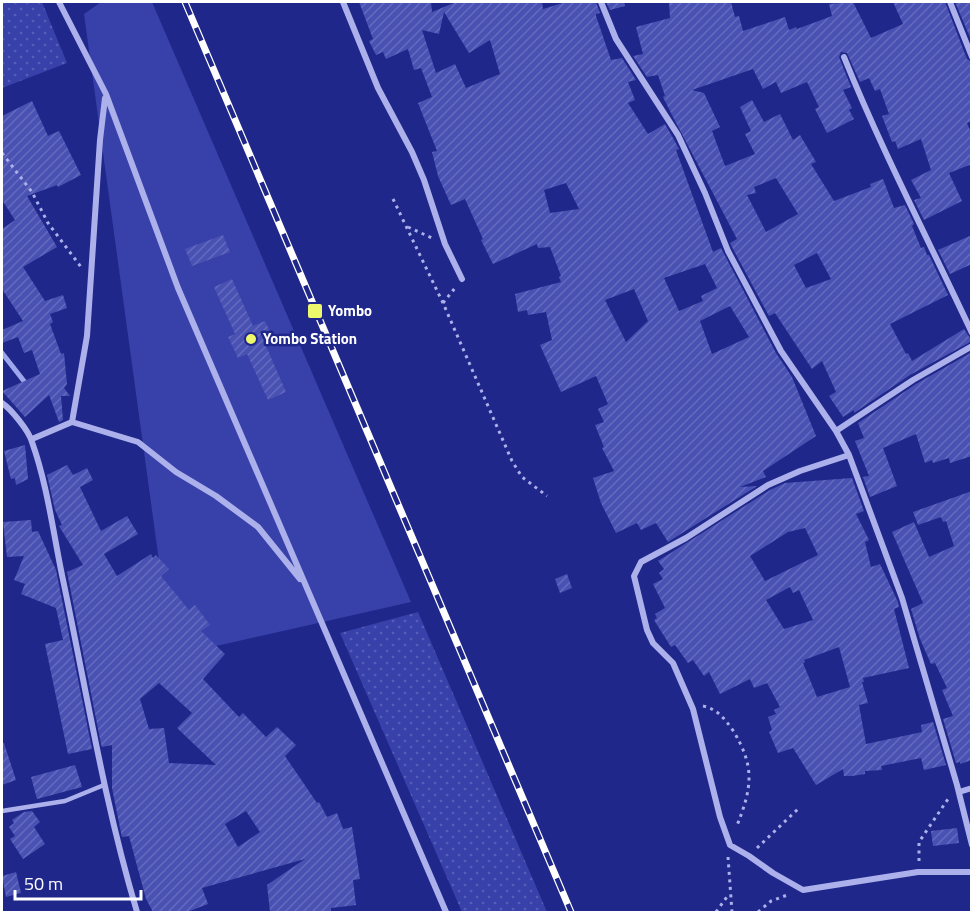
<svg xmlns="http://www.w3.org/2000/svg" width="973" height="914" font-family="'Titillium Web',sans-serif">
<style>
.grass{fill:#3741a9}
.park{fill:url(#park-dots)}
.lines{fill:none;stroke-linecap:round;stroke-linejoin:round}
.stream{stroke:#9fa7ec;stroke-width:5}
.building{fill:url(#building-hatch);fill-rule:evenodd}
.path{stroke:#acb1eb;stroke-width:3;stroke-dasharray:3 4.5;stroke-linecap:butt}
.service{stroke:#acb1eb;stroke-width:4.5}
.minor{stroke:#acb1eb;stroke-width:6}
.rail-casing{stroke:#fff;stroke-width:7}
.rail{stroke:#20278a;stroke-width:4.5;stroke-dasharray:14;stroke-linecap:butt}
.poi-dot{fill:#edf86c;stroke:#20278a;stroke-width:2}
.labels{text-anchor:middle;stroke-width:5;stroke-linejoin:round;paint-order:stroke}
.poi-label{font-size:15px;font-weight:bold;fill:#fff;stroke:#20278a;text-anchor:start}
</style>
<defs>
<pattern id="park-dots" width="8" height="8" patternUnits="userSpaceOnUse" patternTransform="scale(1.5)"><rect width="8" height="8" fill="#3741a9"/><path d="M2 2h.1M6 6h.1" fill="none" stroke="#555eb6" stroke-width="1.8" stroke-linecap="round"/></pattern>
<pattern id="building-hatch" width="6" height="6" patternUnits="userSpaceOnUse" patternTransform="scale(1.5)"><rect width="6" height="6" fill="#4951b2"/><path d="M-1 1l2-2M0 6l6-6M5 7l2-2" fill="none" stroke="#646bbe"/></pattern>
</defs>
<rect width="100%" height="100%" fill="#20278a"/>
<path class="grass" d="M101,2H152L411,602L172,656L84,14Z"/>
<path class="park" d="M2,2H42L67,63L2,88Z
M418,612L547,912H462L340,633Z"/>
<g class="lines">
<path class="stream" d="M2,353L27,385"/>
</g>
<path class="building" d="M359,2H431L432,12L456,2H542L543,9L566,2H596L600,13L596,14V16L611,60L622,58L636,80L628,82L635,100L628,103L648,134L665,124L673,138L679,149L676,150L713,252L721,248L776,353L792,377L816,436L763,471L766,477L740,487L757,486L668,542L656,523L641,530L637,523L616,533L601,503L593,478L614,471L602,448L604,447L595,425L604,422L598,409L608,404L596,376L561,392L540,345L552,340L546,312L528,315L527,310L518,312L515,294L561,282L559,277L561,276L550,247L538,248L537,244L493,264L481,240L483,239L465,199L451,205L438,176L432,152L437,151L418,103L432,97L421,68L414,70L408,49L386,59L383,52L376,55L369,41L373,39ZM444,12L469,53L490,40L500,74L466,88L455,64L436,73L422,30L439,34ZM566,183L579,209L550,213L544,190ZM705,264L717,288L701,296L703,301L679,311L664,278ZM634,289L648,321L626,342L605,300ZM730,306L749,337L712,354L700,321Z
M606,2H624L625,6L610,10Z
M669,2H731L735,17L739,16L743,31L785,17L789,30L796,27L797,29L832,16L829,4L853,2L871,38L903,24L893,2H945L967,59L972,62V121L967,123L972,135V164L949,173L962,201L924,220L914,200L921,198L911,180L931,170L921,139L898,149L895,141L892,142L882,116L889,114L880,89L875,91L869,78L860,82L847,53L841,52L839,57L851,87L843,90L852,108L849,110L854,119L827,133L815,109L819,107L807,82L781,93L776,82L763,89L753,69L692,90L704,93L720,127L712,131L725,166L755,154L745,134L751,131L740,107L752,100L764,122L780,114L793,140L800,135L816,162L811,164L834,201L871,187L870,184L883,179L894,208L905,205L914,224L912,226L921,248L924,247L927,255H929L948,295L890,324L906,354L908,353L912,361L964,329L972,341L910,375L854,413V410L843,417L829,396L836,392L822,361L812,369L775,313L769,316L733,249L730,243L737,239L674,119L663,97L665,96L658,75L647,77L633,56L643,54L636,27L670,18ZM776,178L798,214L766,232L747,195L756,193L754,187ZM817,253L831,279L806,288L794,265Z
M955,2H972V42Z
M32,101L48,136L59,131L81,175L58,187L57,185L27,196L57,247L23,267L45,301L63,295L67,308L50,314L53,322L50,324L61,354L64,353L67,384L64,388L70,396H61L63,420L59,422L49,395L25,417L2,391L40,374L32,350L24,353L18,337L2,343V330L23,321L2,289V229L15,220L2,200V116Z
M223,235L230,252L192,266L185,249Z
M972,235V264L950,274L938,250Z
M232,279L253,326L265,321L275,342L266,346L286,392L268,400L247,354L238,358L228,337L235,334L214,287Z
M972,352V456L950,463L949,458L933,463L932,460L925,463L916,434L883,448L897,486L870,497L863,477L869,476L855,441L864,438L858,423L916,384Z
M25,445L28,479L16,485L15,478L11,479L4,451Z
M67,465L73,475L87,468L93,480L80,487L101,531L127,516L138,534L104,554L117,576L151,554L153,558L156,555L169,569L161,576L189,610L195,605L210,625L201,631L225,654L203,679L239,717L243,713L266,737L277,727L296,745L285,756L317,803L319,802L327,817L337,813L343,829L352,827L360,879L353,880L356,905L331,908V912H270L267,885L305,859L202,888L208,904L187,912H153L146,899L129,836L122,837L120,828L112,788V745L102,747L101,744L67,572L83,565L59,526L62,525L55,510L47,475ZM159,683L192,713L177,728L216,765L169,763L164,728L149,729L140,699ZM246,811L260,832L238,847L225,824Z
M852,478L864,511L856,514L869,540L865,542L871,567L880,564L898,602L899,607L894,609L909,668L863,678L864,682H862L868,703L859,705L866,744L922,732L921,725L933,722L946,765L924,770L921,758L881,766L882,770L865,771V774L852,776H844L843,769L816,785L793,748L778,753L769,732L772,730L768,717L776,714L774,710L780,707L767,683L754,688L750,679L720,694L709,672L704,676L693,660L688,663L675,645L671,647L654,620L657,618L655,614L665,608L653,584L663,579L659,573L664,569L658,561L770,490L785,483ZM805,528L818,555L765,581L750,556L788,532ZM790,587L793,593L799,590L813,620L784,629L766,600ZM839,647L850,687L817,697L803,663L805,662L804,660Z
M972,491V760L960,764V762L956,763L943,719L953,716L942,690L947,688L935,663L931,664L920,639L911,609L923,603L892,532L914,522L929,557L954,546L946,521L943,522L941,517L918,525L913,512Z
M31,520L32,532L38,531L56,570L92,749L68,754L45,644L63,640L56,608L21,594L25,584L14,580L24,556L7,557L3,522Z
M567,574L572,588L560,593L555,579Z
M4,743L16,780L2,785V744Z
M75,765L82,787L37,799L31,777Z
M32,811L40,822L34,827L45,844L23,859L10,839L15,836L9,827L14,823L12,820L24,812Z
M957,828L959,843L933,846L931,831Z
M16,872L21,893L6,897L2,876Z"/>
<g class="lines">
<path class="path" d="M2,153L32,192L48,223L81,267
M393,199L443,303L512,461L522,477L547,496
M408,227L432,238
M443,303L455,288
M703,706C717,709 724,718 732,729C756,767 752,788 736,828
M757,848L799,808
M728,857L732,912
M919,861V842L948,799
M716,912L729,894
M758,912L771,901L790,894"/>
<path class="service" d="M2,811L65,801L104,785"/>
<path class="minor" d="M59,2L106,94L178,288L446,912
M343,2L378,88L412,152L424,180L445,244L462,279
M601,2L616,39L678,135L705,193L728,251L781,351L836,431L849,455L902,598L957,785L972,845
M950,2L972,57
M844,57C882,151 929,241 972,333
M2,403C11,409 29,431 32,442C47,484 53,531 62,575C86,688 104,802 137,912
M72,422L87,336L100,140L105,98
M836,431L913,380L972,346
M32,439L72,422L138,442L176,472L216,496L258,527L300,579
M849,455L800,471L768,485L686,538L641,562L634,576L647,630L653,643L673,663L693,709L720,817L730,845L749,856L773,873L803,890L918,872H972
M959,792L972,788"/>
<defs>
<path id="rail" d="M185,2L571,912"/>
</defs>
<use href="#rail" class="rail-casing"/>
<use href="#rail" class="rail"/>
</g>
<g class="poi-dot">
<rect x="307" y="303" width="16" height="16" rx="3"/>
<circle cx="251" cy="339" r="6"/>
</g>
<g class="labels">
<g class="poi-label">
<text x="328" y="316">Yombo</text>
<text x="263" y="344">Yombo Station</text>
</g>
</g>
<rect width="973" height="914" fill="none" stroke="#ffffff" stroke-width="6"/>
<path d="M15 890v9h126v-9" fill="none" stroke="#ffffff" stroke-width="3"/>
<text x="24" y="890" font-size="18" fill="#ffffff" stroke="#20278a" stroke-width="4.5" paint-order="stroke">50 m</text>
</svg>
